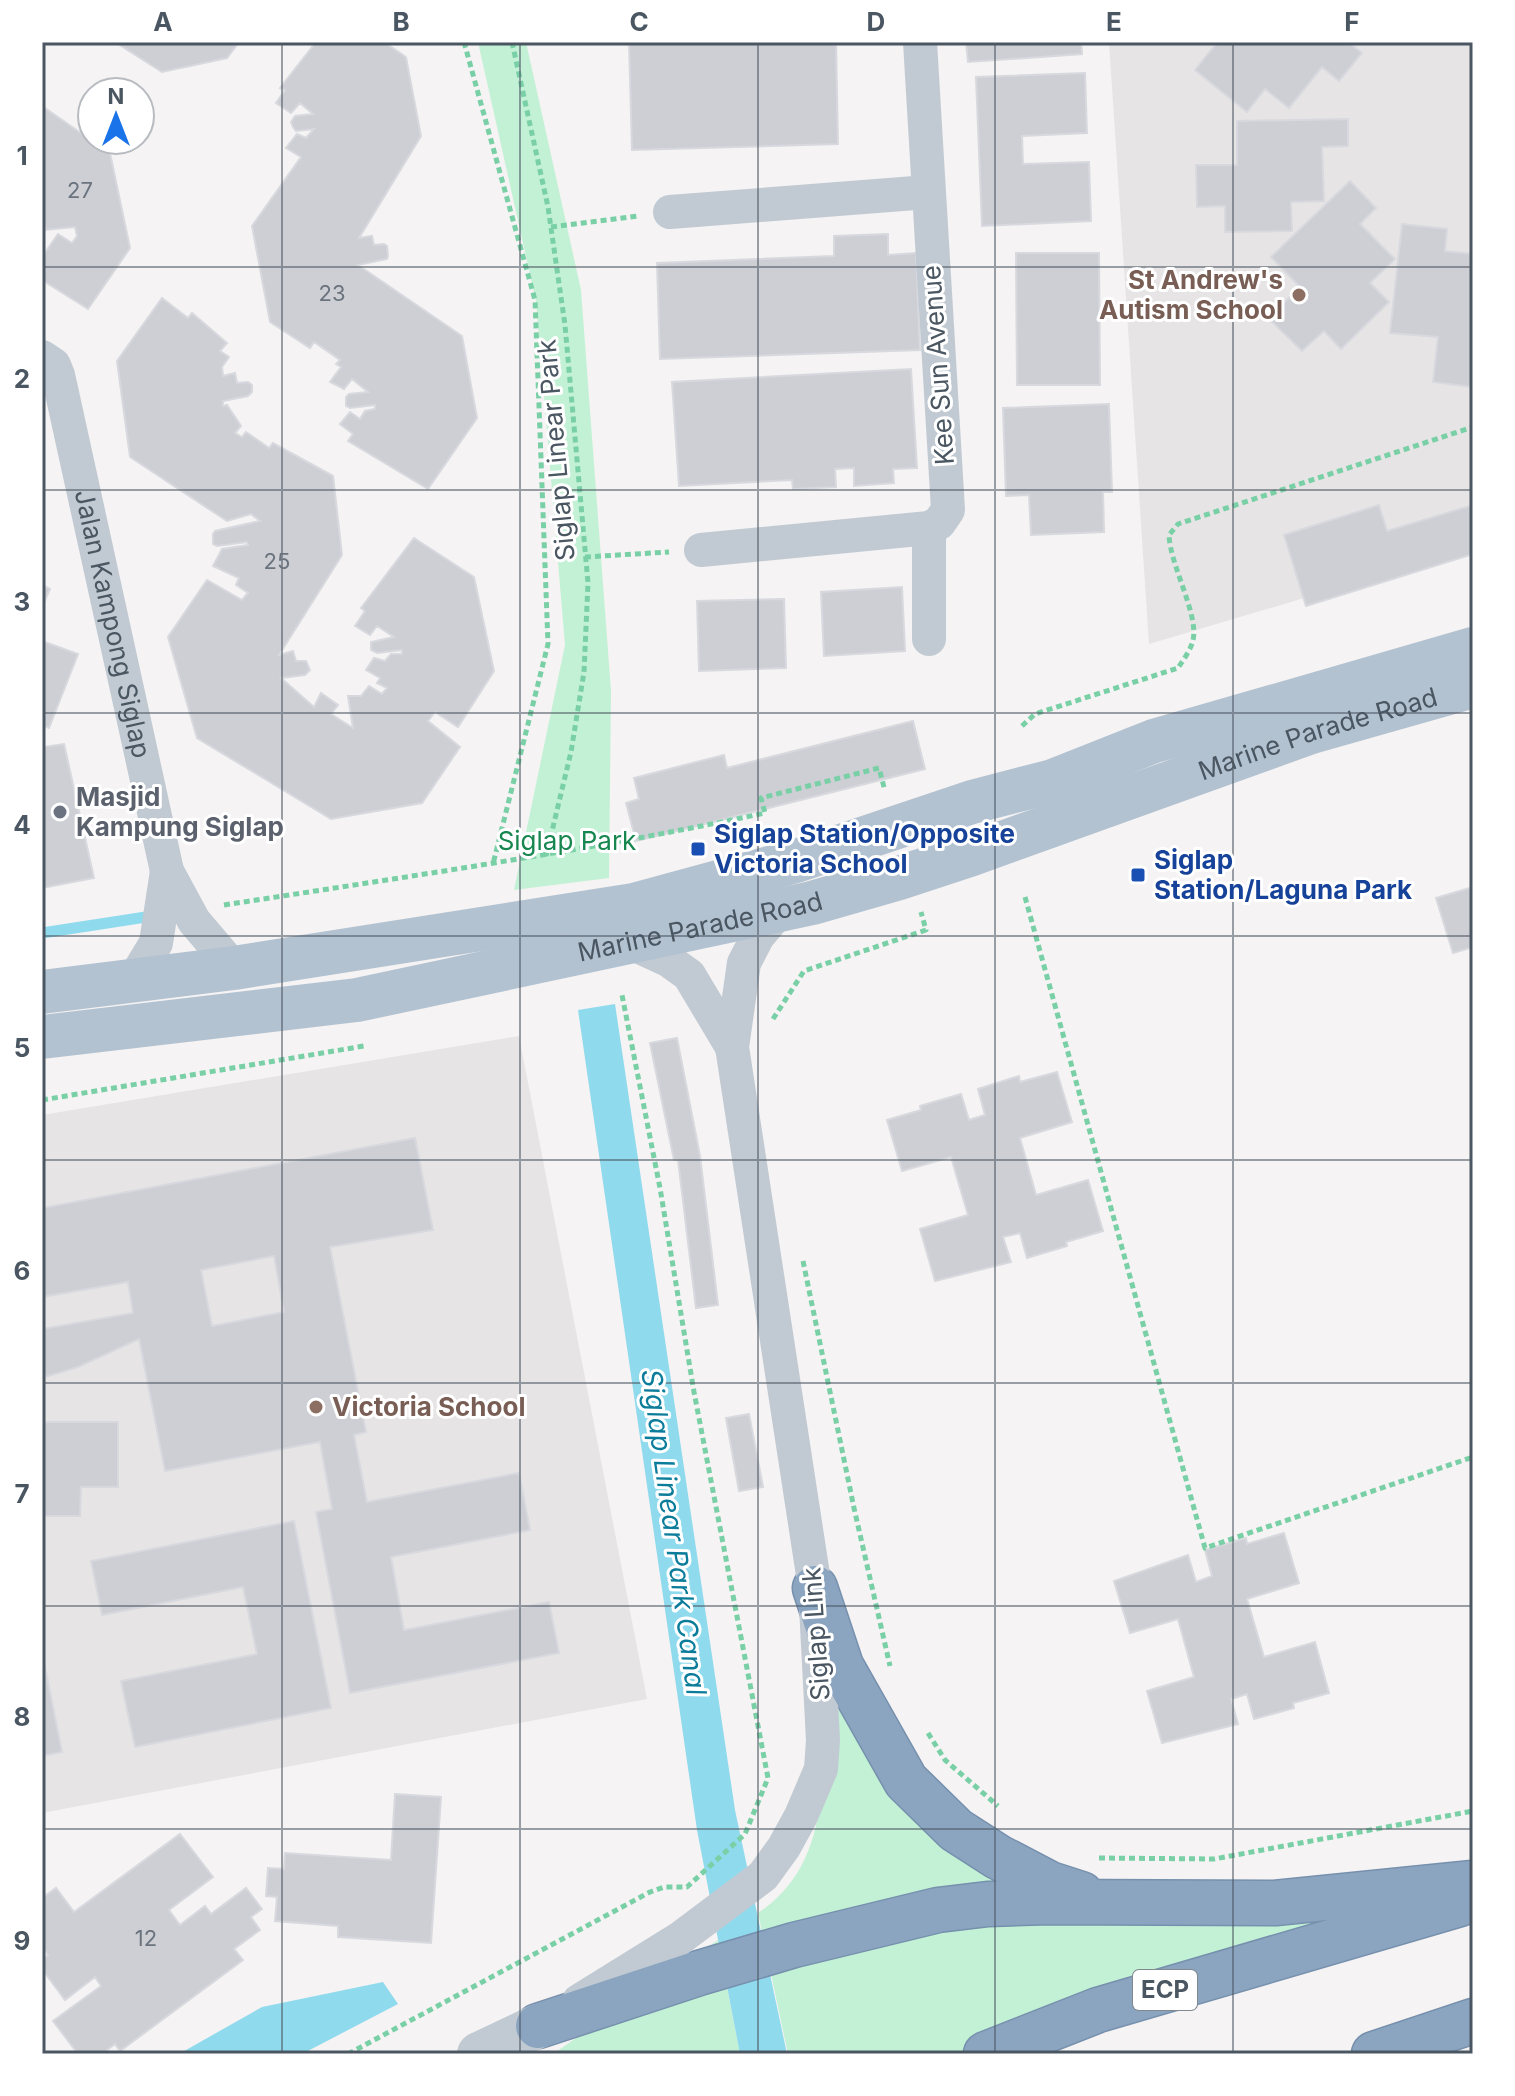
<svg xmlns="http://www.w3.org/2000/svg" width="1515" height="2096" font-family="Inter,sans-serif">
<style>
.education{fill:#e6e4e5}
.green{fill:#c3f1d5}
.water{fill:#90daee}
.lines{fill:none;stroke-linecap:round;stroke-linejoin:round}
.stream{stroke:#90daee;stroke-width:11}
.building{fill:#cdcfd5;stroke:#d7d9de;stroke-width:2;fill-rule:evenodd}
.motorway-casing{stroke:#7690ad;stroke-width:47}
.path{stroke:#7ad0a6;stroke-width:5;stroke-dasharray:6 4;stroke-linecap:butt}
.minor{stroke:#c1cad2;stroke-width:34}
.tertiary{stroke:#c1cad2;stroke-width:44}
.primary{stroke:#b3c2d1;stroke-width:44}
.motorway{stroke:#8ba5c1;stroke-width:44}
.grid{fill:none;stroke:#4a5661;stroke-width:2;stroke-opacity:0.55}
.education-dot{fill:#8d6e63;stroke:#fff;stroke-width:3}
.worship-dot{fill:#6b7280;stroke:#fff;stroke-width:3}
.transit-dot{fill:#1a4fb4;stroke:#fff;stroke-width:3}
.labels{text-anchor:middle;stroke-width:6;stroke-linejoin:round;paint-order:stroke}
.number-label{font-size:22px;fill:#6b747e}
.shield{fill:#fff;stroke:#808990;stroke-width:2}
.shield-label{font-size:24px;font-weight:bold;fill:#4a5661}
.education-label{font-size:26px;font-weight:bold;fill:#785e54;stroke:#fff;text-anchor:end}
.street-label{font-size:26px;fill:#4a5661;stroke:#fff}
.worship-label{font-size:26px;font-weight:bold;fill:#5b616d;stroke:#fff;text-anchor:start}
.transit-label{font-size:26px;font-weight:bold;fill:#164399;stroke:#fff;text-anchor:start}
.park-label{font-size:26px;fill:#17864f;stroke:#fff}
.water-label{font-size:28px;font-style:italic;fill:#0c7c9b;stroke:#fff}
.neatline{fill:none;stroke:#4a5661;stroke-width:3}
.grid-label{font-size:26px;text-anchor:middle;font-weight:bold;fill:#4a5661}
</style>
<rect width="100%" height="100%" fill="#f5f3f3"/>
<path class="education" d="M1109,42H1473V548L1149,644Z
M519,1036L647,1699L42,1813V1115Z"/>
<path class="green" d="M478,42H526L581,290L611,691L609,878L514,890L565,645L536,301Z
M832,1589L875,1697L959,1819L1067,1878L1177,1896L1473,1873L1018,2054H788L758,1913C826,1868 822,1791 826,1718C828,1675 830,1632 832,1589Z
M718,1940L740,2054H553Z"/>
<path class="water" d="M615,1004L735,1810L787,2054H740L697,1830L578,1010Z
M383,1982L398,2004L302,2054H179L262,2007Z"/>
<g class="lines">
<path class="stream" d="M42,933L146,917"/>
</g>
<path class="building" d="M115,42H239L227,58L162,72Z
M316,42H384L406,57L421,136L359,238L372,236L374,245L384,244L387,246L388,256L387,259L358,265L462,336L477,418L428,489L348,441L353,434L340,424L350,412L360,419L365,411L375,409V405L350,408L346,406V397L349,394L368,392L352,379L344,389L330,382L341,367L336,364L340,360L314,342L310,348L270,322L252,226L301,157L286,148L297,134L306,138L314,129L296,131L293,127L291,122L295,116L313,114L300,103L291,113L276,103L285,90L280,88Z
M629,42H836L838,144L632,150Z
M966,42H1081L1082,54L968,62Z
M1212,42H1348L1362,53L1339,81L1322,67L1289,108L1265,89L1247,112L1195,70L1215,45Z
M1085,73L1087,133L1022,136L1023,164L1089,162L1091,221L982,226L976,77Z
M42,106L110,153L130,248L88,309L42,280V257L58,234L72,243L77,236L75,227L45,230V227H42Z
M1348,119V146L1322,147L1324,201L1291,202L1292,231L1225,232V206L1197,207L1196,165H1237V121Z
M1350,181L1376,208L1360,224L1395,259L1370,283L1389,302L1341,349L1324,331L1302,351L1268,318L1300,287L1271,257Z
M1402,224L1447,229L1445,251L1473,254V387L1433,382L1438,337L1390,333Z
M888,234V255L916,253L920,350L660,359L657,263L834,256V236Z
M1016,253H1099L1100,385H1017Z
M162,298L188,318L192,313L227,343L220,351L229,357L222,367L223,376L235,373L237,383L248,382L252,385V392L248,396L223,401V406L227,405L241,426L235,433L242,437L246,432L269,448L273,443L333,476L342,555L279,655L293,651L296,661H306L310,670L305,675L281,678L314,707L321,693L338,705L331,714L353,728L348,696H361L369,686L382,694L387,688L377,683L380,678L366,670L374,658L385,661L391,654H402V650L377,653L371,650V642L394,637L377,626L370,635L355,626L365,611L361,608L414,538L474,577L494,671L458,727L435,712L428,721L460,747L422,803L331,819L197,738L168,637L207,580L242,600L248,593L236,585L239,578L213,566L222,549L248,545L247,542L217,546L213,544V534L215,531L260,521L251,514L227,521L130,457L117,361Z
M911,369L917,468L893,469L894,483L854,486V468L835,469L836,487L793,489L792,480L679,486L672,382Z
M1109,404L1112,492H1103L1104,532L1031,535L1029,495L1006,496L1003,408Z
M1379,505L1387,531L1473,505V554L1306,606L1284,535Z
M42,585L50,589L42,607Z
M902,587L905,651L824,656L821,592Z
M784,599L786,668L699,671L697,601Z
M42,641L78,654L49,728L42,725Z
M913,721L925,769L636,841L626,803L639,799L634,778L724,755L727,768Z
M64,744L94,878L42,888V747Z
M1473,887V947L1453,953L1436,898Z
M677,1038L700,1156L718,1305L696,1308L678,1160H674L650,1043Z
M1057,1072L1072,1122L1020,1138L1036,1195L1088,1180L1103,1231L1066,1242L1067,1246L1027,1258L1020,1233L1003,1237L1011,1262L935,1281L920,1229L968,1215L951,1157L902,1171L887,1120L921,1110L920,1106L961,1094L969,1120L985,1115L978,1089L1019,1076L1020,1082Z
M415,1138L433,1230L330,1247L366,1432L354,1435L367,1502L519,1473L530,1530L391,1557L404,1630L549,1602L559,1653L350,1693L316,1512L332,1509L320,1442L165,1471L139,1339L78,1367L42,1378V1329L133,1313L128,1282L42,1297V1208ZM274,1256L284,1312L212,1326L201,1270Z
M749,1414L763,1487L739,1491L726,1418Z
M42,1422H118V1487H81L80,1516H42Z
M294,1521L331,1708L135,1747L121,1681L257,1654L243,1587L102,1615L91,1561Z
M1284,1533L1299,1583L1247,1599L1264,1657L1315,1642L1329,1693L1293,1703L1294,1708L1254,1719L1247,1694L1231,1699L1238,1724L1162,1743L1147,1691L1194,1677L1178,1619L1130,1633L1114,1581L1188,1555L1196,1582L1212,1576L1205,1550L1246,1538L1247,1544Z
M42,1652L62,1752L42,1756Z
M395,1794L441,1797L431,1943L338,1937V1926L275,1921L277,1897L266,1896L268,1868L284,1869L285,1853L391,1860Z
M180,1834L213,1877L169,1910L180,1925L205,1906L211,1914L246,1888L262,1909L251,1917L260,1930L234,1949L243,1960L120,2051L115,2044L102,2054H78L53,2021L101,1986L95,1977L65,2000L42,1969V1960L48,1955L42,1946V1898L56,1888L74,1912Z"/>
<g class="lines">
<defs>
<path id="motorway" d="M815,1588L841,1666L906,1781L956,1830L998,1857L1050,1884L1081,1894
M538,2026L699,1973L794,1945L938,1910L988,1904L1047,1902L1275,1903L1473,1883
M986,2054L1098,2010L1460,1904
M1374,2054L1473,2021"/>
</defs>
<use href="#motorway" class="motorway-casing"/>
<path class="path" d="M464,42L535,300L548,644L493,864
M512,42L548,207L565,325L588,583L584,672L571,752L546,856
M551,227L638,216
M585,557L669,552
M1022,726L1035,714L1178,668C1183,660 1191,650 1193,640C1199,615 1170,565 1169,535L1178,524L1473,427
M1025,897L1205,1548L1473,1457
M224,905C405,877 586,851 765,813L761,798L879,768L885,791
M773,1019L804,971L926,930L921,912
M42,1100L364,1046
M803,1261L854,1508L890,1666
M928,1733L945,1760L998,1806
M1099,1858L1214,1859L1473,1811
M348,2054L650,1892L664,1887H687L745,1834L768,1778L694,1392L660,1188L622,995"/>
<g class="minor">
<path d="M670,212L928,192"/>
<path id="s1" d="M42,357L54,365L58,375L167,871L194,921L234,968"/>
<path d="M929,528V639"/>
<path d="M701,550L929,528L939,523L948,510L920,42"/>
<path d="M629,942L668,960L689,975L732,1047"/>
<path d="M133,981L156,943L167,871"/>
<path d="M579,2001L679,1939L763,1876L784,1847L801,1816L821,1769L823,1740L815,1588L732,1047L744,963L758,936L780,910"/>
</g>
<path class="tertiary" d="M479,2054L538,2026"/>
<g class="primary">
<path d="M42,992L234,968L634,905L799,860L972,802L1053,781L1154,741L1473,649"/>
<path id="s2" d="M42,1037L357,1000L812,903L899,878L972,854L1311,732L1473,686"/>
</g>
<use href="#motorway" class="motorway"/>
</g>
<path class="grid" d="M282,42V2054M520,42V2054M758,42V2054M995,42V2054M1233,42V2054M42,267H1473M42,490H1473M42,713H1473M42,936H1473M42,1160H1473M42,1383H1473M42,1606H1473M42,1829H1473"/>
<g class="education-dot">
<circle cx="1299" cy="295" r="8"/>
<circle cx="316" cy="1407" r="8"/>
</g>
<circle class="worship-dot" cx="60" cy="812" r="8"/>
<g class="transit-dot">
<rect x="690" y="841" width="16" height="16" rx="4"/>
<rect x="1130" y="867" width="16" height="16" rx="4"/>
</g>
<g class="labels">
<g class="number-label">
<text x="80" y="198">27</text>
<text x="332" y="301">23</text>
<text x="277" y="569">25</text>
<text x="146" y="1946">12</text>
</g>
<rect class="shield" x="1133" y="1970" width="64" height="40" rx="6"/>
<g class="shield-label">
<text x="1165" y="1998">ECP</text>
</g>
<g class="education-label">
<text x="1283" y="289">St Andrew's<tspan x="1283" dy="30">Autism School</tspan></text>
<text x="332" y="1416" text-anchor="start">Victoria School</text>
</g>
<g class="street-label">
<text transform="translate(938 365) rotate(-94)" y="9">Kee Sun Avenue</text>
<text transform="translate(556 450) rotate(-95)" y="9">Siglap Linear Park</text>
<text dy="9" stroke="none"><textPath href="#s1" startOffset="280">Jalan Kampong Siglap</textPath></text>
<text dy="9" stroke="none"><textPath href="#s2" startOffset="1316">Marine Parade Road</textPath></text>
<text dy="9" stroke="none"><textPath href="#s2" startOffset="668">Marine Parade Road</textPath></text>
<text transform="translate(816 1634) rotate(-94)" y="9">Siglap Link</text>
</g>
<g class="worship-label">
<text x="76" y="806">Masjid<tspan x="76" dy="30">Kampung Siglap</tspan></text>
</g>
<g class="transit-label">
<text x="714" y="843">Siglap Station/Opposite<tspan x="714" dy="30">Victoria School</tspan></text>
<text x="1154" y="869">Siglap<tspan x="1154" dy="30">Station/Laguna Park</tspan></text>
</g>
<g class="park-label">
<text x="567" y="850">Siglap Park</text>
</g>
<g class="water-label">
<text transform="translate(674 1532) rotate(82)" y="10">Siglap Linear Park Canal</text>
</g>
</g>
<rect width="1515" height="2096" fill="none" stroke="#ffffff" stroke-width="88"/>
<g transform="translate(116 116)"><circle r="38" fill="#ffffff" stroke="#b7bbc0" stroke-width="2"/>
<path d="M0-6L14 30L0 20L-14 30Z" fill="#1a73e8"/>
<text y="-12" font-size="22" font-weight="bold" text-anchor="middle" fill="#4a5661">N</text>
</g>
<rect x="44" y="44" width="1427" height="2008" class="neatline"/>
<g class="grid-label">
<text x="163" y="31">A</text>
<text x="401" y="31">B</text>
<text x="639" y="31">C</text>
<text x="876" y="31">D</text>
<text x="1114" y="31">E</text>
<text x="1352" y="31">F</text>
<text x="22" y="165">1</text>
<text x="22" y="388">2</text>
<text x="22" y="611">3</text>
<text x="22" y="834">4</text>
<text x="22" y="1057">5</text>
<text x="22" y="1280">6</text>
<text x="22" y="1503">7</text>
<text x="22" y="1726">8</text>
<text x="22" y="1950">9</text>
</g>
</svg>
